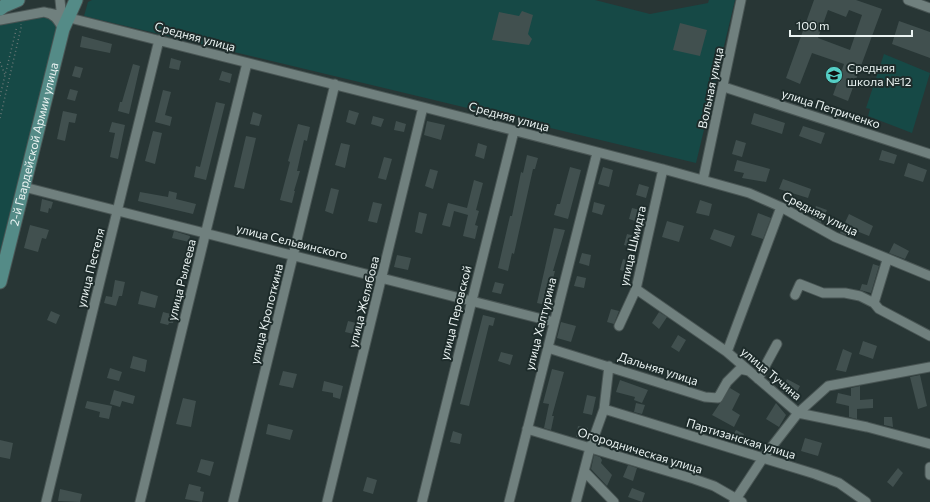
<svg xmlns="http://www.w3.org/2000/svg" width="930" height="502" font-family="Commissioner,sans-serif">
<style>
.green{fill:#164946}
.building{fill:#41504f;fill-rule:evenodd}
.lines{fill:none;stroke-linecap:round;stroke-linejoin:round}
.street-casing{stroke:#495554;stroke-width:11}
.secondary-casing{stroke:#495554;stroke-width:15}
.path{stroke:#6a7776;stroke-width:1.5;stroke-dasharray:1 3;stroke-linecap:butt}
.street{stroke:#70807e;stroke-width:9}
.secondary{stroke:#548b87;stroke-width:13}
.labels{text-anchor:middle;stroke-width:4;stroke-linejoin:round;paint-order:stroke}
.street-label{font-size:12px;fill:#eaf3f2;stroke:#1e2c2b}
.poi-label{font-size:12px;fill:#eaf3f2;stroke:#1e2c2b;text-anchor:start}
</style>
<rect width="100%" height="100%" fill="#283635"/>
<path class="green" d="M92,0H595L650,14L708,3L709,0H735L696,163L84,16L88,2Z
M45,16L54,22L56,28L0,253V25Z
M884,54L930,73L912,133L868,116L870,109L866,108Z"/>
<path class="building" d="M814,0H856L882,9L848,101L833,95L844,64L812,53L800,84L786,78ZM828,10L846,17L849,10L862,15L850,50L818,38Z
M522,11L533,15L528,34L532,39L529,45L492,40L499,12L519,16Z
M899,21L930,32V58L892,44Z
M680,23L707,30L700,56L673,50Z
M82,36L112,44L110,53L80,47Z
M171,58L181,61L179,70L169,68Z
M133,64L140,66L129,114L118,111L120,102H122Z
M75,66L83,68L80,78L72,76Z
M222,71L232,74L230,83L219,80Z
M70,89L78,91L75,101L67,99Z
M163,90L171,92L165,115L172,117L170,126L155,122Z
M216,102L225,104L206,180L194,177L196,166L200,167Z
M349,110L359,113L355,125L346,122Z
M63,111L77,114L75,123L69,122L65,141L57,139Z
M253,112L262,115L259,126L250,124Z
M754,113L785,123L782,134L751,124Z
M373,116L384,119L381,127L371,124Z
M396,121L406,124L404,132L394,130Z
M427,121L445,125L441,140L424,135Z
M112,122L125,125L118,159L110,157L115,133L109,132Z
M298,124L310,127L307,141L304,140L297,171H300L294,191H295L292,203L280,200L290,162L288,161Z
M803,126L825,133L821,144L799,136Z
M153,131L162,133L155,164L145,161Z
M246,136L256,138L244,189L234,187Z
M736,140L746,143L742,157L732,154Z
M341,143L350,145L345,168L335,165Z
M478,143L487,146L484,159L475,156Z
M882,150L897,155L894,164L879,160Z
M527,155L538,158L535,169H533L514,254L512,253L508,271L498,268L510,216H512L521,172L523,173Z
M384,157L392,159L386,180L378,178Z
M737,160L770,169L766,182L742,178L744,173L734,171Z
M908,163L927,170L923,182L904,176Z
M570,167L581,170L568,219L554,215L557,204H560Z
M603,167L613,170L609,187L598,184Z
M430,169L438,171L433,189L425,186Z
M783,179L811,189L808,198L779,189Z
M474,180L483,183L476,210L479,211L475,225L478,226L475,239L463,236L468,215L454,211L450,227L442,225L448,203L467,208Z
M639,184L649,187L646,198L636,195Z
M331,188L339,190L333,214L325,211Z
M169,191L177,193L176,199L196,204L193,214L138,201L140,192L168,197Z
M42,199L53,202L51,209L49,208L48,213L40,211Z
M700,200L712,204L709,216L696,213Z
M373,202L382,204L377,223L368,221Z
M594,202L605,205L602,215L592,212Z
M816,206L827,210L821,223L811,217Z
M632,208L644,211L641,223L629,219Z
M419,212L427,214L422,234L415,232Z
M758,213L771,218L763,239L751,235Z
M849,214L873,226L869,236L854,230L851,237L840,233Z
M667,221L684,226L679,242L662,237Z
M30,225L49,230L46,239L42,238L38,252L24,248Z
M554,228L565,230L553,271H555L546,305L537,303Z
M714,229L735,236L731,247L710,239Z
M174,231L190,236L189,242L172,238Z
M627,234L639,237L636,248L624,245Z
M894,243L909,251L905,259L889,253Z
M582,253L591,255L589,266L579,263Z
M397,255L411,258L408,270L394,267Z
M623,259L633,262L629,273L620,270Z
M873,264L879,266L871,293L860,290L862,284L867,285Z
M577,276L586,278L584,288L574,286Z
M115,280L125,282L122,296H119L116,306L104,303L106,296L112,297Z
M495,282L504,284L501,294L492,292Z
M141,291L158,296L155,308L138,304Z
M611,309L619,311L614,324L607,322Z
M51,311L60,315L56,324L47,320Z
M163,312L175,315L173,323H169L168,325L160,323Z
M659,312L667,317L659,329L652,323Z
M483,315L495,318L493,326L489,325L469,406L460,404Z
M348,321L361,324L358,335L345,332Z
M561,322L576,326L571,342L557,338Z
M678,335L686,340L679,352L671,347Z
M863,341L877,346L873,359L859,354Z
M843,349L852,353L846,372L836,370Z
M501,352L513,355L510,365L498,361Z
M133,356L147,360L145,372L130,368Z
M110,368L122,372L119,381L107,378Z
M552,369L564,372L552,416H554L551,430L544,428L549,404L543,403Z
M283,371L297,374L293,388L279,385Z
M920,375L927,406L918,409L910,377Z
M787,379L800,386L794,398L781,391Z
M620,380L648,390L642,403L634,400L635,397L616,392Z
M324,381L343,386L340,399L333,397V393L322,391Z
M860,386V400L873,399V408L857,409V419L849,417V406L836,403L838,393L851,396V388Z
M730,388L740,394L732,410L740,415L734,427L712,415Z
M114,390L135,396L133,404L122,401L120,407L110,404Z
M587,395L596,397L592,415L583,413Z
M183,398L196,401L191,427L176,424Z
M87,401L112,406L109,419L99,417L100,412L85,408Z
M636,403L645,405L642,414L634,412Z
M776,403L786,415L779,427L766,419Z
M884,417H892L893,427L884,425Z
M268,424L293,430L290,440L266,434Z
M578,426L588,428L586,439L576,437Z
M736,430L744,434L739,444L730,441Z
M453,431L462,434L460,444L450,442Z
M805,438L822,443L818,456L801,451Z
M0,440L13,443L10,459L0,457Z
M594,455L600,457L602,460L601,463L612,475L607,486L591,469Z
M201,459L214,462L210,476L197,472Z
M628,465L637,468L633,481L623,477Z
M898,468L903,473L893,487L887,482Z
M367,477L377,480L373,494L363,491Z
M189,484L201,487L200,491L204,492L202,502L185,499Z
M632,488L645,493L642,502L628,497Z
M60,489L82,494L80,502L58,501Z"/>
<g class="lines">
<defs>
<path id="street" d="M60,0L62,20
M908,0L930,8
M50,13L423,107L663,169L749,193L781,207L835,237L930,276
M0,20L44,12C55,14 58,20 63,29
M724,87L930,154
M703,180L741,0
M24,187L554,322
M636,289L727,352L798,413L867,427L930,444
M795,295L800,284L823,293H845L860,296L874,303L879,309L930,336
M874,303L887,260
M619,326L636,289L663,169
M548,348L705,397L718,398L727,382L740,369L749,371
M727,352L781,207
M758,379L777,344
M604,409L815,474L839,483L866,502
M527,429L694,479L714,486L742,502
M930,467V475
M584,471L614,502
M46,502L159,40
M140,502L247,63
M233,502L335,84
M327,502L423,107
M422,502L514,131
M509,502L597,153
M576,502L590,448L604,409L609,366
M734,502L763,458L798,413L828,386L930,367"/>
<g id="secondary">
<path d="M0,9L4,6L18,0"/>
<path id="s1" d="M0,282L63,29L76,0"/>
</g>
</defs>
<use href="#street" class="street-casing"/>
<use href="#secondary" class="secondary-casing"/>
<path class="path" d="M0,62L5,75
M0,96L17,26
M0,118L21,28V24"/>
<use href="#street" class="street"/>
<use href="#secondary" class="secondary"/>
</g>
<defs>
<symbol id="school-disc" viewBox="-11 -11 22 22"><circle r="9.5" fill="#55cec5" stroke="#1e2c2b"/><path d="M0-5L7-2L0 1L-7-2ZM-4 1L0 2.5L4 1V4Q0 6-4 4Z" fill="#111"/></symbol>
</defs>
<g fill-rule="evenodd">
<use href="#school-disc" x="824" y="65" width="20" height="20"/>
</g>
<g class="labels">
<g class="street-label">
<text transform="translate(195 37) rotate(15)" y="4">Средняя улица</text>
<text transform="translate(711 88) rotate(-78)" y="4">Вольная улица</text>
<text transform="translate(831 109) rotate(18)" y="4">улица Петриченко</text>
<text transform="translate(509 117) rotate(15)" y="4">Средняя улица</text>
<text dy="4" stroke="none"><textPath href="#s1" startOffset="142">2-й Гвардейской Армии улица</textPath></text>
<text transform="translate(820 214) rotate(27)" y="4">Средняя улица</text>
<text transform="translate(292 242) rotate(14)" y="4">улица Сельвинского</text>
<text transform="translate(633 246) rotate(-77)" y="4">улица Шмидта</text>
<text transform="translate(91 268) rotate(-76)" y="4">улица Пестеля</text>
<text transform="translate(182 280) rotate(-76)" y="4">улица Рылеева</text>
<text transform="translate(364 302) rotate(-76)" y="4">улица Желябова</text>
<text transform="translate(456 313) rotate(-76)" y="4">улица Перовской</text>
<text transform="translate(267 314) rotate(-76)" y="4">улица Кропоткина</text>
<text transform="translate(541 324) rotate(-76)" y="4">улица Халтурина</text>
<text transform="translate(658 369) rotate(18)" y="4">Дальняя улица</text>
<text transform="translate(771 374) rotate(40)" y="4">улица Тучина</text>
<text transform="translate(741 439) rotate(17)" y="4">Партизанская улица</text>
<text transform="translate(640 451) rotate(17)" y="4">Огородническая улица</text>
</g>
<g class="poi-label">
<text x="847" y="72">Средняя<tspan x="847" dy="14">школа №12</tspan></text>
</g>
</g>
<path d="M790 30v6h122v-6" fill="none" stroke="#eaf3f2" stroke-width="2"/>
<text x="796" y="30" font-size="12" fill="#eaf3f2" stroke="#1e2c2b" stroke-width="3" paint-order="stroke">100 m</text>
</svg>
